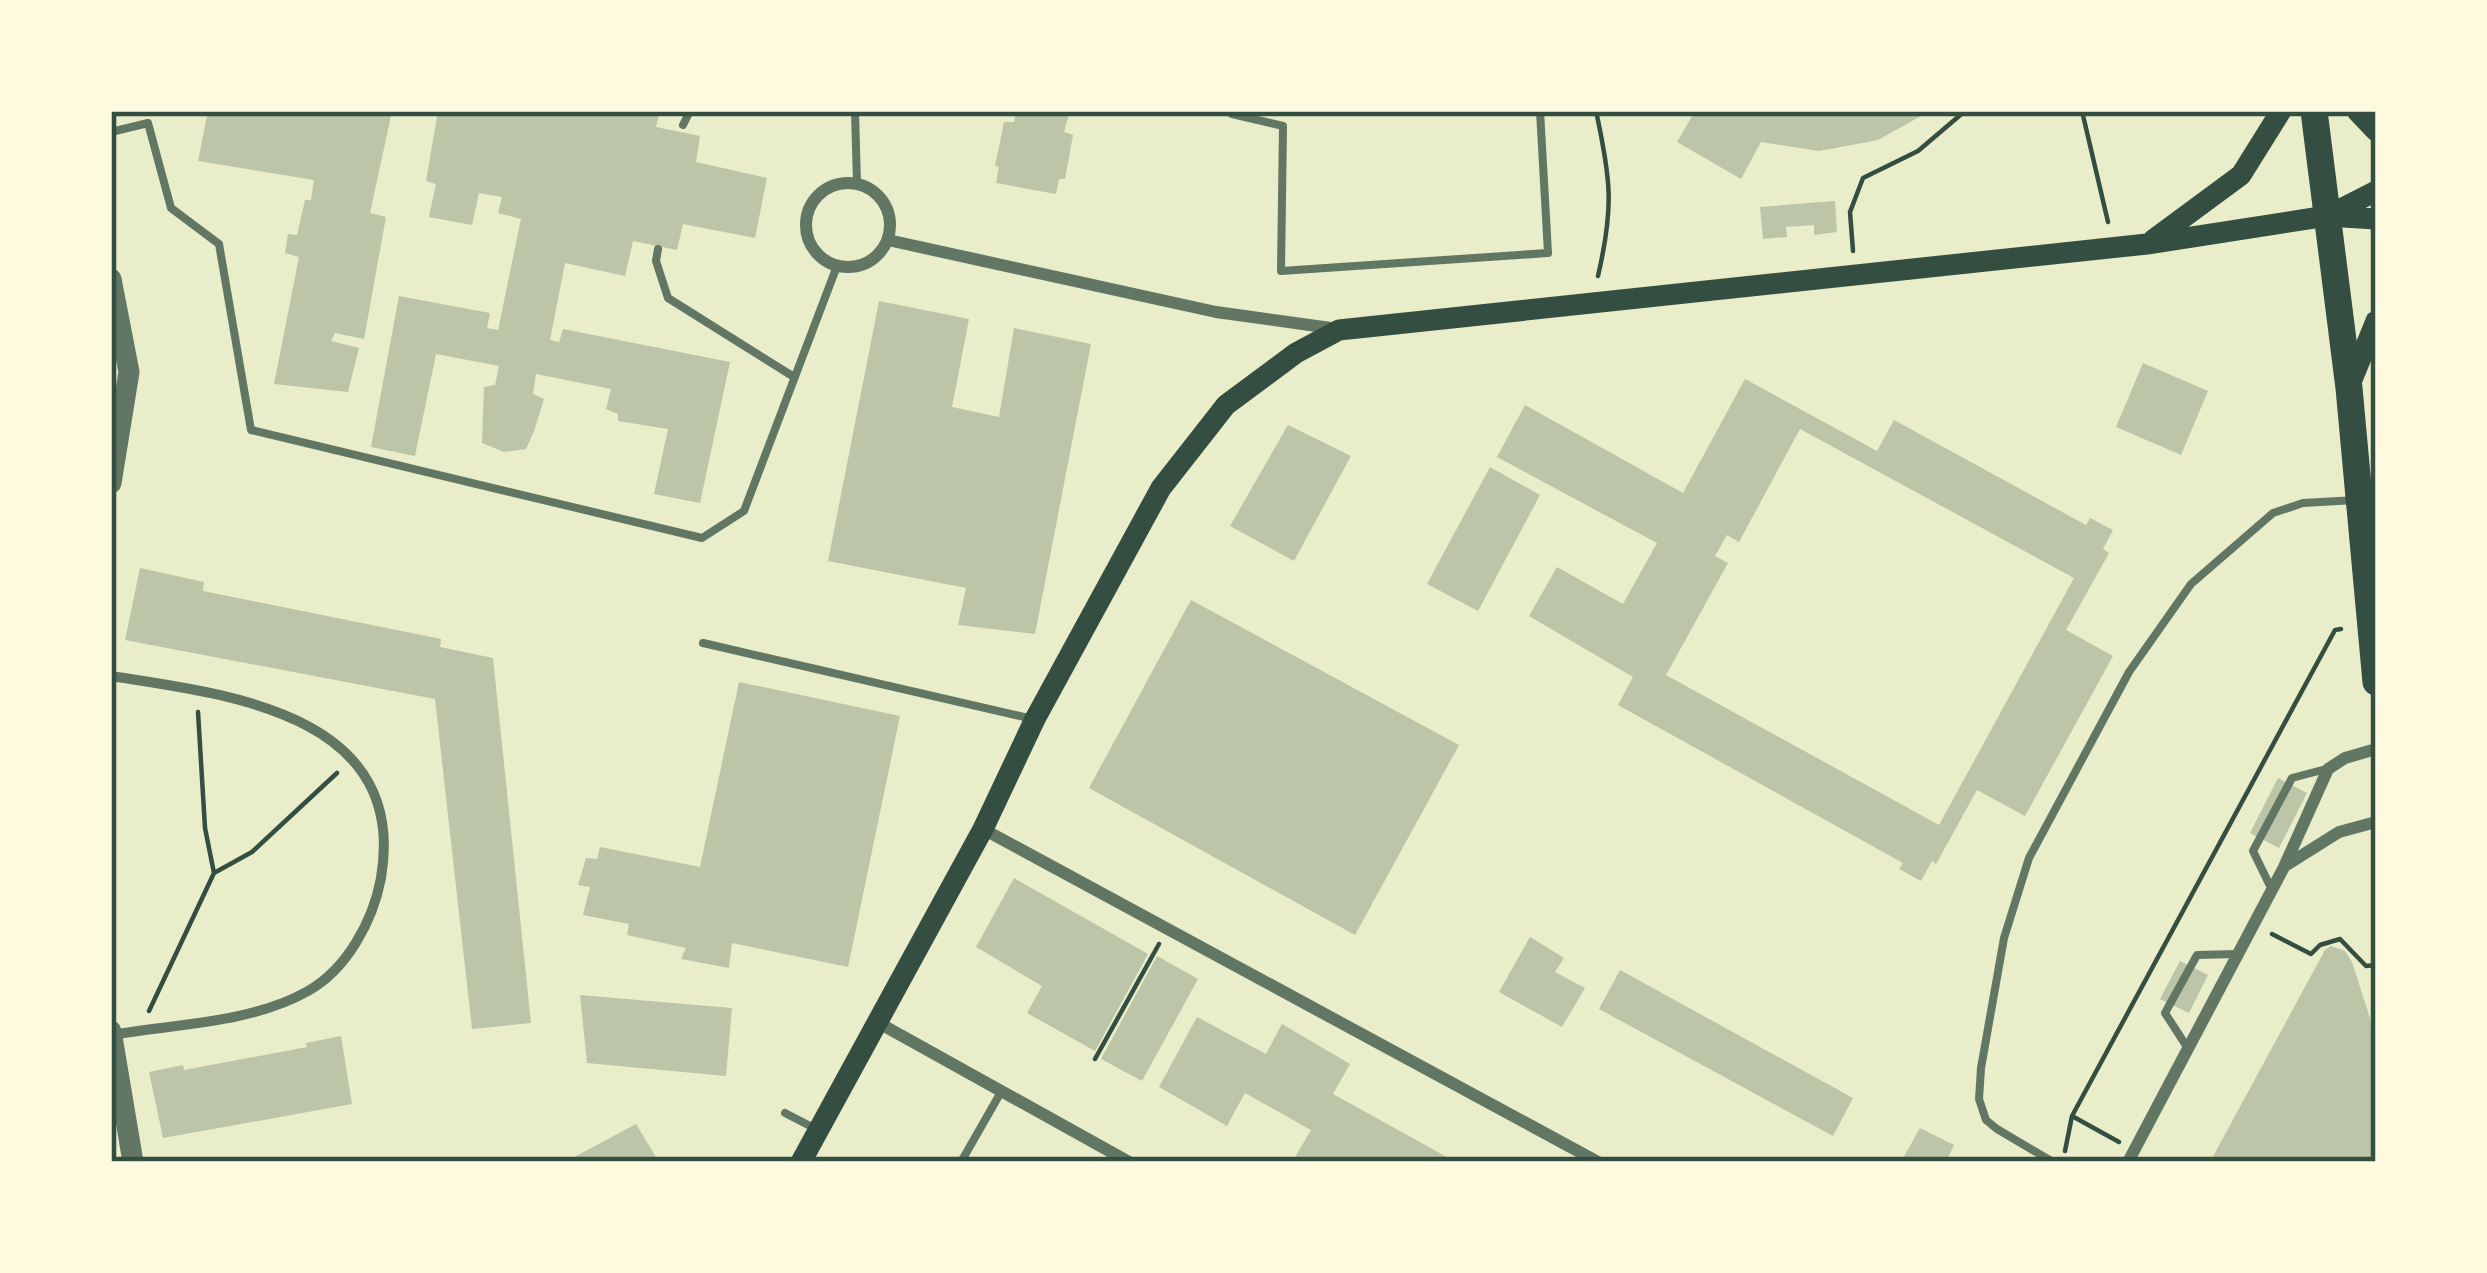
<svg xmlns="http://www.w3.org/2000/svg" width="2487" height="1273" font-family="Signika,sans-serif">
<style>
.building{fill:#bcc5a7;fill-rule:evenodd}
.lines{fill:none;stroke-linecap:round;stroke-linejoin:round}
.path{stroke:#344e41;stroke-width:4.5}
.service{stroke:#617663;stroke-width:8}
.pedestrian{stroke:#617663;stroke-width:10}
.minor{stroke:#617663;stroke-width:12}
.tertiary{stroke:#617663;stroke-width:21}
.secondary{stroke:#344e41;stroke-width:21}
.trunk{stroke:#344e41;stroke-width:27}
.neatline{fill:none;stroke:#344e41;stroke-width:4.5}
</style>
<rect width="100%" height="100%" fill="#e9edc9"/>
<path class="building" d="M208,111H392L370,213L386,217L364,339L335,333L331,341L359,348L348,392L274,384L299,257L285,253L288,234L297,235L305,200H311L314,180L198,161Z
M438,111H660L656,127L700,136L696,162L767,178L755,238L683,224L677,250L633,241L625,276L565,263L550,340L559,342L563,329L730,362L700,503L654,494L668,429L618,421V414L606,409L611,389L536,374L533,394L544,399L534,431L526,449L504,452L482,443L484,387L495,385L499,366L436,354L415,456L371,447L399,296L490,313L487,328L498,330L521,219L498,213L502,197L479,193L472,225L429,217L436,184L426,181Z
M1016,111H1070L1064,132L1073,135L1065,179H1059L1056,194L996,183L999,167L995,166L1004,122H1014Z
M1695,111H1930L1878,140L1819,151L1761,142L1741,179L1677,142Z
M1835,201L1837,232L1814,235V225L1786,227L1787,237L1763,239L1760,207Z
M879,301L969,319L952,407L999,417L1014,328L1091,344L1035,634L958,625L966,588L828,561Z
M2143,363L2208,391L2181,455L2116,427Z
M1745,379L1877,451L1894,420L2086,525L2090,518L2113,530L2103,549L2109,553L2066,630L2113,656L2025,816L1977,790L1936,864L1932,861L1921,881L1899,869L1903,863L1618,705L1633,677L1529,616L1557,567L1623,604L1657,543L1497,457L1525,405L1683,493ZM1800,429L2074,578L1939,825L1666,675L1728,563L1715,556L1727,535L1739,542Z
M1288,425L1351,456L1294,561L1230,526Z
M1490,467L1540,495L1478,611L1427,584Z
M140,568L204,582L203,591L441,639L440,647L493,658L531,1023L472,1029L435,699L125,640Z
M1191,600L1459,745L1355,935L1089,788Z
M739,682L900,716L848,967L732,943L729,968L681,959L686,948L627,935L629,924L583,915L590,887L578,885L586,858L597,859L600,847L700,867Z
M2278,778L2307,793L2279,848L2250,833Z
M1014,878L1148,954L1095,1051L1027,1013L1042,986L976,947Z
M1530,937L1564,958L1555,972L1585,988L1562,1027L1499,992Z
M2331,946L2345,951L2352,962L2370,1018L2376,1081V1162H2210L2325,950Z
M1157,956L1198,979L1142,1081L1101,1059Z
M2180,961L2208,975L2189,1013L2160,999Z
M1620,970L1853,1098L1833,1136L1599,1009Z
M580,995L732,1008L726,1076L587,1063Z
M1197,1017L1266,1054L1282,1024L1350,1064L1333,1094L1456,1162H1292L1311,1130L1245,1093L1227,1126L1159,1087Z
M341,1036L352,1104L163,1138L149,1072L183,1065L184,1070L307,1047L306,1043Z
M636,1124L659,1162H565Z
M1920,1128L1954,1145L1946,1162H1901Z"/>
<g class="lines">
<path class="path" d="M1596,111C1611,180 1614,207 1598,276
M2082,111L2108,222
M1853,251L1850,212L1863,178L1918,151L1965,111
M198,712L205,828L214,873
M2272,934L2311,954L2320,945L2340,939L2366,966L2376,965
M149,1011L214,873L252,852L337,773
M1095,1059L1159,944
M2072,1116L2119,1142
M2065,1151L2072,1116L2335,630L2341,629"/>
<path class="service" d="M855,111L857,183
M1232,114L1283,126L1281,271L1548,253L1540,111
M683,125L690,111
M111,132L148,123L171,208L219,244L251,430L702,538L744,511L837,266
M658,249L656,261L668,298L794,377
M703,643L1033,719
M2272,890L2253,851L2292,778L2326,769
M2187,1047L2165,1013L2197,955L2237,954
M785,1113L816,1129
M961,1162L1001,1092
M2053,1162L1997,1129L1986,1120L1979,1099L1981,1068L2004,938L2029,858L2129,672L2191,584L2273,513L2303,503L2356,500"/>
<path class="pedestrian" d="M111,676C226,694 409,713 381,878C373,921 347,969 308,991C252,1023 175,1024 112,1035"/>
<path class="minor" d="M806 225a42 42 0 1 1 84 0a42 42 0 1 1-84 0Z
M888,240L1216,312L1338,329
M983,829L1598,1162
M2285,866L2339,832L2376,822
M877,1022L1129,1162
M2128,1162L2284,867L2328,769L2345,758L2376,749"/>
<path class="tertiary" d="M111,279L129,372L111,483
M111,1031L133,1162"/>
<path class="secondary" d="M2357,111L2376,131
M2327,216L2376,191
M2153,240L2241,175L2281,111
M2349,387L2376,321
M801,1162L983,829L1035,719L1161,488L1226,405L1296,353L1339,330L2147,244L2327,216L2376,219"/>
<path class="trunk" d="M2314,111L2349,388L2376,682"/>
</g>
<rect width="2487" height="1273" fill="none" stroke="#fefae0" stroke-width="228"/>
<rect x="114" y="114" width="2259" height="1045" class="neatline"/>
</svg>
